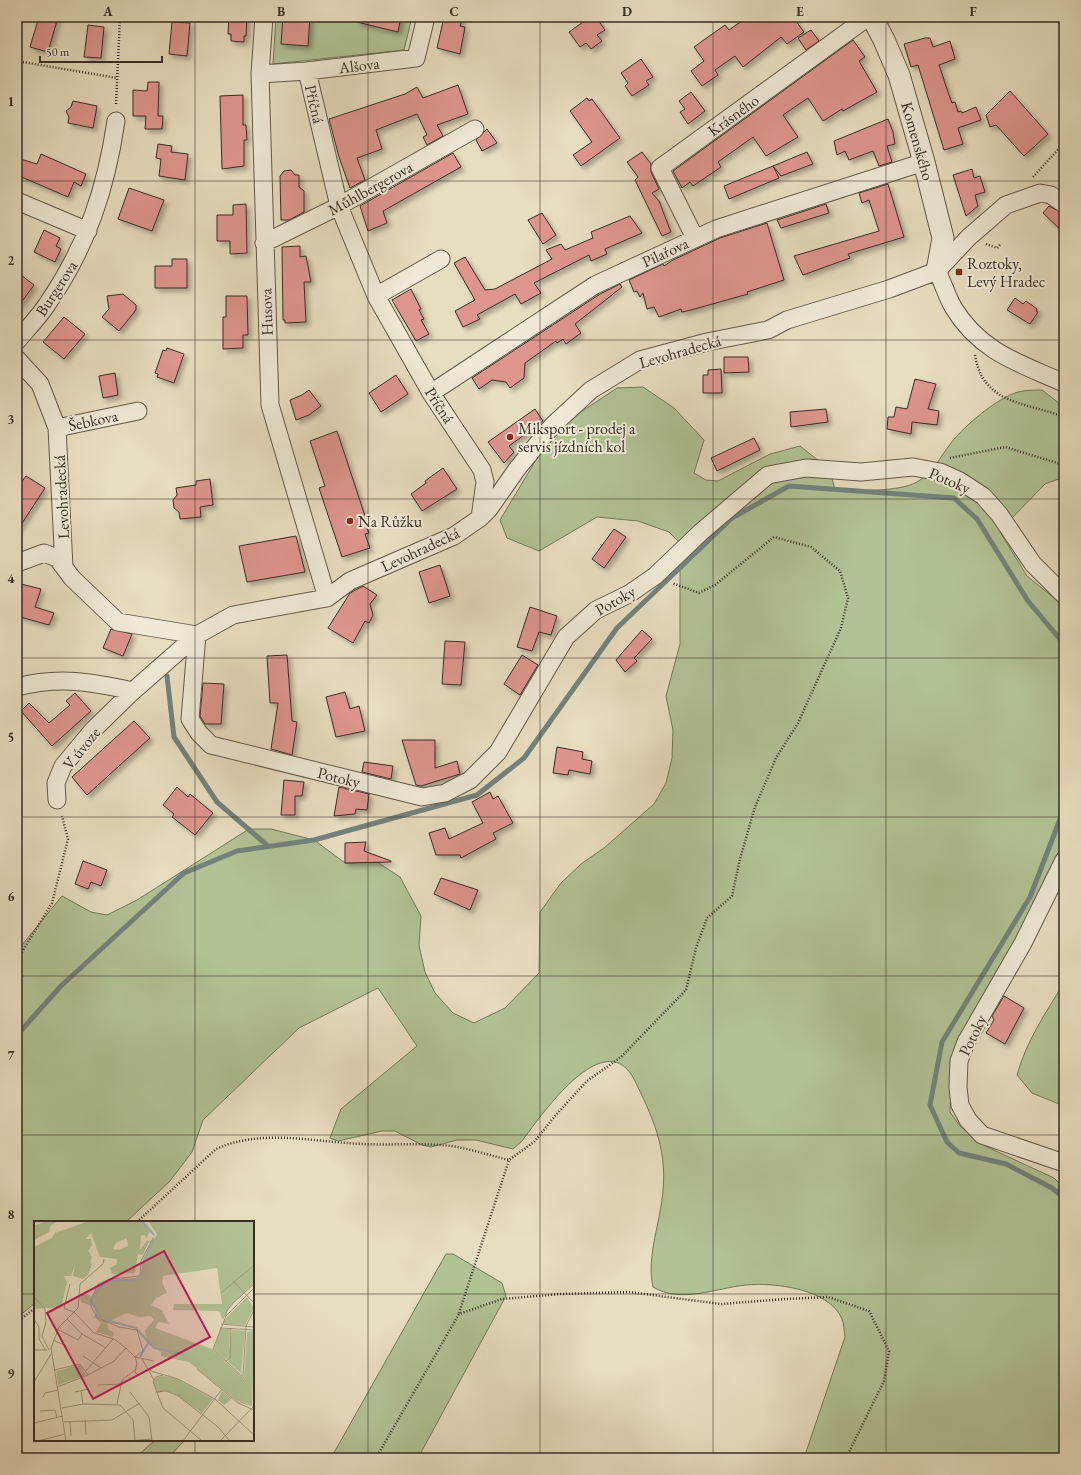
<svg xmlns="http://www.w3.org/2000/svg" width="1081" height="1475" font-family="'EB Garamond',serif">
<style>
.green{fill:#b1c295;stroke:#74785c}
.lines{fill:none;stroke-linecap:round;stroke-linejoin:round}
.stream{stroke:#72827d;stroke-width:5}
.building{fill:#de958d;stroke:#382d24;filter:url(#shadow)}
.minor-casing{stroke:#64594b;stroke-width:19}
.tertiary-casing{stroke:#64594b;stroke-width:23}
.path{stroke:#382d24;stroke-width:2.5;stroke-dasharray:1 2;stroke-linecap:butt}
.minor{stroke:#efe9d5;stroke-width:17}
.tertiary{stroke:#efe9d5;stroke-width:21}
.grid{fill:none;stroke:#382d24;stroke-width:1;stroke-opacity:0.55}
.poi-dot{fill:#8f2418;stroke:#efe9d5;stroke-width:1.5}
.labels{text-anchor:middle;stroke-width:4;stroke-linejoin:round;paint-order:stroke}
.street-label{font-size:16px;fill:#382d24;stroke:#efe9d5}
.poi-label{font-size:16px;fill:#382d24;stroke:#efe9d5;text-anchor:start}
.inset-river{fill:none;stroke:#98bbb8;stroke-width:2}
.inset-road{fill:none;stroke:#a19781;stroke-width:1}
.view{fill:#c2185b;fill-opacity:0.15;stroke:#c2185b;stroke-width:2}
.inset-edge{fill:none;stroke:#382d24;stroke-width:2}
.neatline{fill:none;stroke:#382d24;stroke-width:1.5}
.grid-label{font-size:13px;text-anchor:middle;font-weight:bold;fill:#382d24}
</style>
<defs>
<filter id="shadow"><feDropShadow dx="3.5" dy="3.5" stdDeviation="2" flood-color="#0004"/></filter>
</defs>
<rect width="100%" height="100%" fill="#e7ddbf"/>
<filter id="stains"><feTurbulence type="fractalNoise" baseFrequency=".005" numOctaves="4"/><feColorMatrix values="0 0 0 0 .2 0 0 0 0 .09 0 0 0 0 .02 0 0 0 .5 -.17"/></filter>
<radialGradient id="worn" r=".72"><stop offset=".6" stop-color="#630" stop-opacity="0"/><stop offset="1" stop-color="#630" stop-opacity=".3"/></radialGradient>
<path class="green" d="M276,17H412L404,50L273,64Z
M643,387L674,408L704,440L694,473L706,480L718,481L770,454L800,446L829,469L835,489C855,491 900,492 917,482C933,473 940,457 951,443C964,426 997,398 1018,392C1026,390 1035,390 1042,390L1064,407V477L1045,484L1013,517L1000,532L1027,576L1064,606V848L951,1089L950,1112L960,1126L985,1146L1054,1178L1064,1188V1458H804L845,1337C844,1331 844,1324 842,1319C830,1289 774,1282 746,1285C716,1288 681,1304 653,1287C646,1256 661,1221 663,1190C667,1147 652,1116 634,1079C604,1023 540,1117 522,1141L513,1149L476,1140H457L431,1147L422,1145L395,1131H382L338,1141L330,1138L341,1109L417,1046L378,988L299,1028L203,1120L192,1152L170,1181L126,1222H35V1303L17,1318V951L62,896L91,912L107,915L137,900L249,829H271L314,840L345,863L377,862L400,877L421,916L419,945L425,972L435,993L453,1013L474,1023L505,1008L539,973L540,912L561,883L581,864L604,848L654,804L666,783L672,758L673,730L666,696L680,644V543L669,532L638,521L597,517L539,551L507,538L500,520L542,450L575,416L617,388Z
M1064,983V1106L1032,1093L1017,1075C1026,1042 1046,1012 1064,983Z
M446,1254H453L502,1283L506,1296L418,1458H331Z
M155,1440H185L168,1458H135Z"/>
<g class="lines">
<path class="stream" d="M167,676L174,737L217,802L268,846
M1064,809L1030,897L942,1042L930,1105L947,1142L959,1153L1006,1164L1052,1188L1064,1198
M17,1035L61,986L184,873L237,851L314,840L477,795L524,758L617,628L732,518L789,486L954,498L977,519L1028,601L1064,644"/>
</g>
<path class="building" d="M39,17H58L48,52L30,47Z
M229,17H247L246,36H244V42L231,41V34H228Z
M283,17H310L308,46L281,44Z
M358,17H401L398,32L357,22Z
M444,17H463L460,26L465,27L460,54L437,48Z
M590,17H596L605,30L597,35L602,41L591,49L586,43L580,47L569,32Z
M752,17H793L804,32L787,44L781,37L743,67L735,56L715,70L718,75L702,86L691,71L704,61L694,47L725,25L729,30L746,18L747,21Z
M172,22L190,23L187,56L169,54Z
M88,25L104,27L101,58L84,57Z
M811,30L819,41L806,50L798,38Z
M925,38H930L933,47L950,41L955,59L939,65L949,95L952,103L955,102L958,112L961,111L962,113L976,107L981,120L958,128L963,144L944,150L918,65L911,67L904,44Z
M853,40L865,57L859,61L877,92L843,111L842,109L823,121L808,98L783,115L798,137L766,156L753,137L718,162L721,167L693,186L690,182L682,188L673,171Z
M641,59L653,77L646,81L649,85L632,96L625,86L628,83L621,73Z
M148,82H159L158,116H163L162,129H145L146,116H133V90L147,91Z
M458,85L468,114L437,125L443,136L427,145L423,137L427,135L417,114L376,130L382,149L357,158L365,180L350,188L339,157L329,119L405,94L417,87L423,98Z
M1010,91L1048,134L1024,156L996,125L990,127L986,115Z
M691,92L705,111L688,124L680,112L685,109L679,101Z
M243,95V125H246L247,140H244V166L222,169L220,96Z
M587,98L589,101L592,99L620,138L581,166L573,155L592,142L570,111Z
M73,101L97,106L93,128L68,123L69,117L66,111L71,107Z
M888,119L893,132L895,144L887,146L892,162L879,166L873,151L849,160L845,151L837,155L834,141Z
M487,129L497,143L482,151L476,140Z
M158,144L172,146L171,152L188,154L185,180L159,176L161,159L156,158Z
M642,152L651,164V172L659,189L652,193L659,201L671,232L662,236L635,180L638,177L627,162Z
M807,152L813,164L781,176L773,166Z
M453,153L461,167L383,211L387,223L368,231L360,206Z
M41,154L86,174L81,186L74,182L68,197L17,175V158L37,164Z
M773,166L779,178L729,199L724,186Z
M972,169L974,178L980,176L985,192L975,195L978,206L966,216L953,175Z
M291,170L295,175H299V187L304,191V212L289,220H281L280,176L284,171Z
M888,184L904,237L848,254L850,258L803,275L794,256L879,231L869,200L862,203L859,193Z
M129,188L164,200L152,231L118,219Z
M246,204L247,253L230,254V241H217V215H233V205Z
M826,204L829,213L781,228L777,220Z
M1049,206L1064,214V233L1043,213Z
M542,213L556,235L543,244L528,220Z
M630,216L642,233L605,249L607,254L591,261L589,255L534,283L541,293L521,304L515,294L477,315L480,319L463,327L455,311L475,300L454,263L465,257L485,290L495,289L552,259L546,250L561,244L565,250L593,238L591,232Z
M767,223L784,280L747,292L748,294L691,310L682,312L681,309L659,317L654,307L647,309L643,293L640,297L637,291L634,292L629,280L663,264L664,266L673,260L720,238Z
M44,230L60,238L56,246L61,249L55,262L34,252Z
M300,246V257L306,256L311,282H304L306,322L285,323V320H283L282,247Z
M172,259H187V288H155V266H172Z
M17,272L34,285L17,308Z
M620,284L622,287L575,324L581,333L566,344L563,339L557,343L556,341L525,363L524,378L510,388L506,382L492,380L479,389L472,378L600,294Z
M411,289L421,309L419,310L424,319L421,320L429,334L416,341L392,300Z
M123,294L136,305V310L119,331L102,317L109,309L107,296Z
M226,296H247L248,335H243V348L223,349V317H226Z
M1015,298L1023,304L1026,301L1037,309L1036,311L1038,312L1030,324L1007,310Z
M64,317L85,334L64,359L43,342Z
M167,348L184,354L174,383L157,377L158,374L155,373L163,350L166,351Z
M724,357H748L749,372L724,373Z
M721,369L722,393H703V375H708V370Z
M115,373L118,395L103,398L99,376Z
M396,375L408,394L381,412L369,393Z
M915,379L936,384L928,409L939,411L937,425L912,422L911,434L887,429L888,417H894L896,407L907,409Z
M309,390L321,406L309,415L296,420L290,400L302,395Z
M535,409L543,421L509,446L514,452L504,463L488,442Z
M826,409L828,422L791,427L790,412Z
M337,431L368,525H366L369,533L365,534L370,548L342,557L319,488L325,486L310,441Z
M754,438L760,450L717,471L711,458Z
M443,468L457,489L422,511L411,494L426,483L425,481Z
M26,476L45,488L17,531V488Z
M210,479L213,505L200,507L201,517L180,519L179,512L174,508L173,500L177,495L176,488L196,485V481Z
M614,529L626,537L604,568L592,559Z
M296,536L305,572L247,582L239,546Z
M440,565L450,596L429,603L419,572Z
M17,583L41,589L35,607L54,613L49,625L17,616L22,600L17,598Z
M363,586L377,595L370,604L373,615L369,623L365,621L353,643L328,628L350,593Z
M530,607L557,616L551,635L539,632L532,651L517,647Z
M111,629L132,634L123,656L103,648Z
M642,630L652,639L634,658L637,661L625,672L616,660Z
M445,641L465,642L461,685L442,684Z
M287,655L292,721L297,722L292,755L271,749L278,703H270L267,656Z
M522,655L538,665L520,695L504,684Z
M203,683L224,684L221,724H205L200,716Z
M345,692L350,709L359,706L365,731L336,737L326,697Z
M75,693L91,711L52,746L21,711L29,703L49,723L70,705L66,701Z
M134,721L150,738L87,795L72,777Z
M402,740H435V768L457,761L460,774L421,786L416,785Z
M557,747L583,752L582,759L592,761L590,774L569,770L568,775L553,773Z
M364,762L393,766L391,779L362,772Z
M284,780L304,782L302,796H295V815H281Z
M177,787L188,797L190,794L213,813L195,835L172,817L174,814L163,805Z
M339,787L369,794L367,810L356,809L355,814L334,816Z
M490,792L493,799L498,796L513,823L493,833L496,839L461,858L460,855H436L429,833L445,828L449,839L483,823L472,802Z
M366,842L364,851L391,861V862L345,863V843Z
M83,861L107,870L101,886L91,882L88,889L75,884Z
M441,878L478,890L470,910L434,894Z
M1004,996L1024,1008L1005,1044L986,1033L994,1020L992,1016Z"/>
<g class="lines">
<defs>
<path id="minor" d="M264,17L260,74L270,405L327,598
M307,71L339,206L376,296L431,393L482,470L485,482L480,518
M260,74L307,71L416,58L426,17
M17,201L88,231
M695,238L660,168L868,17
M264,243L339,206L475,129
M937,271C943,283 947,296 953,307C980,352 1019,363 1064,383
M376,296L441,259
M17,341C27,329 39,317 48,303C87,246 106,189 116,121
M17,359L40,384L57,428L64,567
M431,393L595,285L716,229L924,162
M57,428L138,411
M17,563L44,553L57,558L72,578L118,622L197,635
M197,635L190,719L199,733L211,745L422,797L445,793L470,780L498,752L566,637L596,610L629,594L655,576L701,532L768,475L806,468L861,472L913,467L940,472L960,481L983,496L999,514L1033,564L1064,595
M17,687C59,676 92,682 133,691
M57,800L56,783L63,766L93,730L133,691L197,635L233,615L327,598L350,581L454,536L480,518L489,509L517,469L552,426L591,390L640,360L707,342L768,330L787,320L889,289L937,271L969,237L1006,205L1040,193L1051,195L1064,204
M1064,860L1023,943L966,1042L959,1061L958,1087L960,1105L968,1120L982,1135L1064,1163"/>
<path id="tertiary" d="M872,17L884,40L899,75L924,162L943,238L937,271"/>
</defs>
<use href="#minor" class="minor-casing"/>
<use href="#tertiary" class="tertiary-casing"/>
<path class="path" d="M17,61L117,78
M116,104L120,17
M1033,177L1064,143
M986,244L997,248L1001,244
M975,355C983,405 1026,402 1064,417
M950,458L1005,447L1064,465
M17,960L52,903L68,839L62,816
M137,1222L216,1149C258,1130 304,1140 348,1143C379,1146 410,1143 440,1145C463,1146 487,1155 509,1160L534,1142L555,1116L587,1081L621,1057L686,990L696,948L707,918L732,896L740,859L755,807L776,758L798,723L841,628L848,598L840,571L811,547L774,537L715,585L699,593L672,583
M459,1313L509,1160
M17,1322L35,1308
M376,1458L459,1314L502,1299L561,1294L629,1292L721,1304L786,1299L828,1297L869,1311L889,1351L884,1381L846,1458"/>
<use href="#minor" class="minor"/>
<use href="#tertiary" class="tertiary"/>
</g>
<path class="grid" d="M195,17V1222M368,17V1458M540,17V1458M713,17V1458M886,17V1458M17,181H1064M17,340H1064M17,499H1064M17,658H1064M17,817H1064M17,976H1064M17,1135H1064M17,1294H35M253,1294H1064M195,1440V1458"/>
<g class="poi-dot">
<rect x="955" y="268" width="8" height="8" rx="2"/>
<circle cx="510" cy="437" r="4"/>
<circle cx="350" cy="521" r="4"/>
</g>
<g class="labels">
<g class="street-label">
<text transform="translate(359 65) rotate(-7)" y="6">Alšova</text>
<text transform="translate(315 104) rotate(77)" y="6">Příčná</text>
<text transform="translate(733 115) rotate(-36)" y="6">Krásného</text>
<text transform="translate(918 141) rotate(74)" y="6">Komenského</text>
<text transform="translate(370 188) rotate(-29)" y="6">Műhlbergerova</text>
<text transform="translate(665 252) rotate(-25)" y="6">Pilařova</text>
<text transform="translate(56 288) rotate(-57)" y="6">Burgerova</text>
<text transform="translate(266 312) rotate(-92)" y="6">Husova</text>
<text transform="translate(680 351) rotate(-16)" y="6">Levohradecká</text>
<text transform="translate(440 405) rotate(57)" y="6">Příčná</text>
<text transform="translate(93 420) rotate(-12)" y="6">Šebkova</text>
<text transform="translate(950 480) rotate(23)" y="6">Potoky</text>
<text transform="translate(61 497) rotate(-93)" y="6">Levohradecká</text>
<text transform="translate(420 549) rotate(-25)" y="6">Levohradecká</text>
<text transform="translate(615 600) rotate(-30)" y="6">Potoky</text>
<text transform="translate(81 748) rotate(-51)" y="6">V úvoze</text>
<text transform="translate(339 777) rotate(14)" y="6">Potoky</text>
<text transform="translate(972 1035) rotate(-64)" y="6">Potoky</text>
</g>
<g class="poi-label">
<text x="967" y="269">Roztoky,<tspan x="967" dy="18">Levý Hradec</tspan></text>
<text x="518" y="434">Miksport - prodej a<tspan x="518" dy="18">servis jízdních kol</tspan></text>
<text x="358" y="527">Na Růžku</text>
</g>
</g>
<g transform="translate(34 1221)">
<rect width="220" height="220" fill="#e7ddbf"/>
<path d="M12,0H25L17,4L15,11L0,19V5ZM55,0H109L116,10L112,18L111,14L107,15L106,29L113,19L117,21L114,22L109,34L104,33L101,52L78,53L76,47L83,43V38L66,36L57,12L51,18H57L58,24L54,30L58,36L56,42L58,43L54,54L49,58L39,55L41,44L37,55H30L33,61L27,86L0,88V26L18,17L21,12ZM93,17L94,25L85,29L79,28L82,22ZM114,0H220V62L196,85L189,99L185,90L139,89L140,83H188L183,47L129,55L128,61L133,72L122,77L117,84L128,89L135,103L124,101L121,107L178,128L210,158L213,111L220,110L218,185L204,181L155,141L127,135V131L114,123L112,118L111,109L120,99L117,95L105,96L93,92L73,101L75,109L80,112L79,116L62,111L67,102L60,96L62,91L58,85L47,81L46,77L50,72L59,76L64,65L74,59L107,56L109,40L123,13ZM213,76L220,87L211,104L191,103L189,101L195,94ZM186,108H196L195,136L192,139L180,128ZM198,109L211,110L207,152L194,141ZM46,144L52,154L24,164L22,150ZM130,155L143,158L179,178L168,192L140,172L130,170L124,172L119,161L124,156ZM188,170L198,178L190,184L184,179Z" fill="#b1c295" fill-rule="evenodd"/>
<path class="inset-river" d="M108,0L120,14M67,97L58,81L65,67L77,60L107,58L110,39L120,18M72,99L102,107L120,127L150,133M106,136L114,122"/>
<path class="inset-road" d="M200,61L220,82M36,63L30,87L41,92L60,112L80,118L92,127L101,136L103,142L101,151L104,154M187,72L220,44M0,76L11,88L12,101L8,115L15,129M192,95V91L199,82L220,63M0,98L5,106V118L12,130M33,98L48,113L72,127M187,103L220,106M186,107L220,109M23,108L44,119L48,113M19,119L32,125M0,129H13M49,135L67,147M101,136L109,130L103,109L85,106L64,97L57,86V79L64,63L76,58L106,55L107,40L119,17M101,136L120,140M108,138L120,159M192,140L196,137L197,107M163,148L204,182L220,189M20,149L46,143L54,154M114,149L144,158L181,178L220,214M51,151L79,118M129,154L122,156L119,161L129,187L168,220M209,155L212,105L220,89M210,157L179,128L192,95L220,67M0,161L17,133M64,164L86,163M23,166L54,154L80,140L92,127M47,170L49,183M41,171L55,168M96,171L115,196L118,220M121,171L132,170L143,174L184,206L196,220M9,176L11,172L24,169M83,183L88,159L101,149M28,187L49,183L86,184L99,199L101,220M6,190L21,189L23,196M51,199L52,214M30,201L78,199L106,182M36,201L37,215M0,202L29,195M4,220L31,213M32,220L17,127L25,106L44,87L46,63L69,43L70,38M93,220L118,218M149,220L188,168M186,220L220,185"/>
<path class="view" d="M130,30L176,116L59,178L13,92Z"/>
<rect width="220" height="220" class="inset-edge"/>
</g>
<rect width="1081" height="1475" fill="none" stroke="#e7ddbf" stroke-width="44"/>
<path d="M40 56v6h122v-6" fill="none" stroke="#382d24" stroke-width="2"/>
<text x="46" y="56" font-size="12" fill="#382d24" stroke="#efe9d5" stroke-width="3" paint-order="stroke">50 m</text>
<rect x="22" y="22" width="1037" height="1431" class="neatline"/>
<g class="grid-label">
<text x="108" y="16">A</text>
<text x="281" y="16">B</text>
<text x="454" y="16">C</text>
<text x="627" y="16">D</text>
<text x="800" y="16">E</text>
<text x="973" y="16">F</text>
<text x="11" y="106">1</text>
<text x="11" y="265">2</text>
<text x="11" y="424">3</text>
<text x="11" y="583">4</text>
<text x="11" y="742">5</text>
<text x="11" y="901">6</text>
<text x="11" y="1060">7</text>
<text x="11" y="1219">8</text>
<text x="11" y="1378">9</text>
</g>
<rect width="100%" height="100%" filter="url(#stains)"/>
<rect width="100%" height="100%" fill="url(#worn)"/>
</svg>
